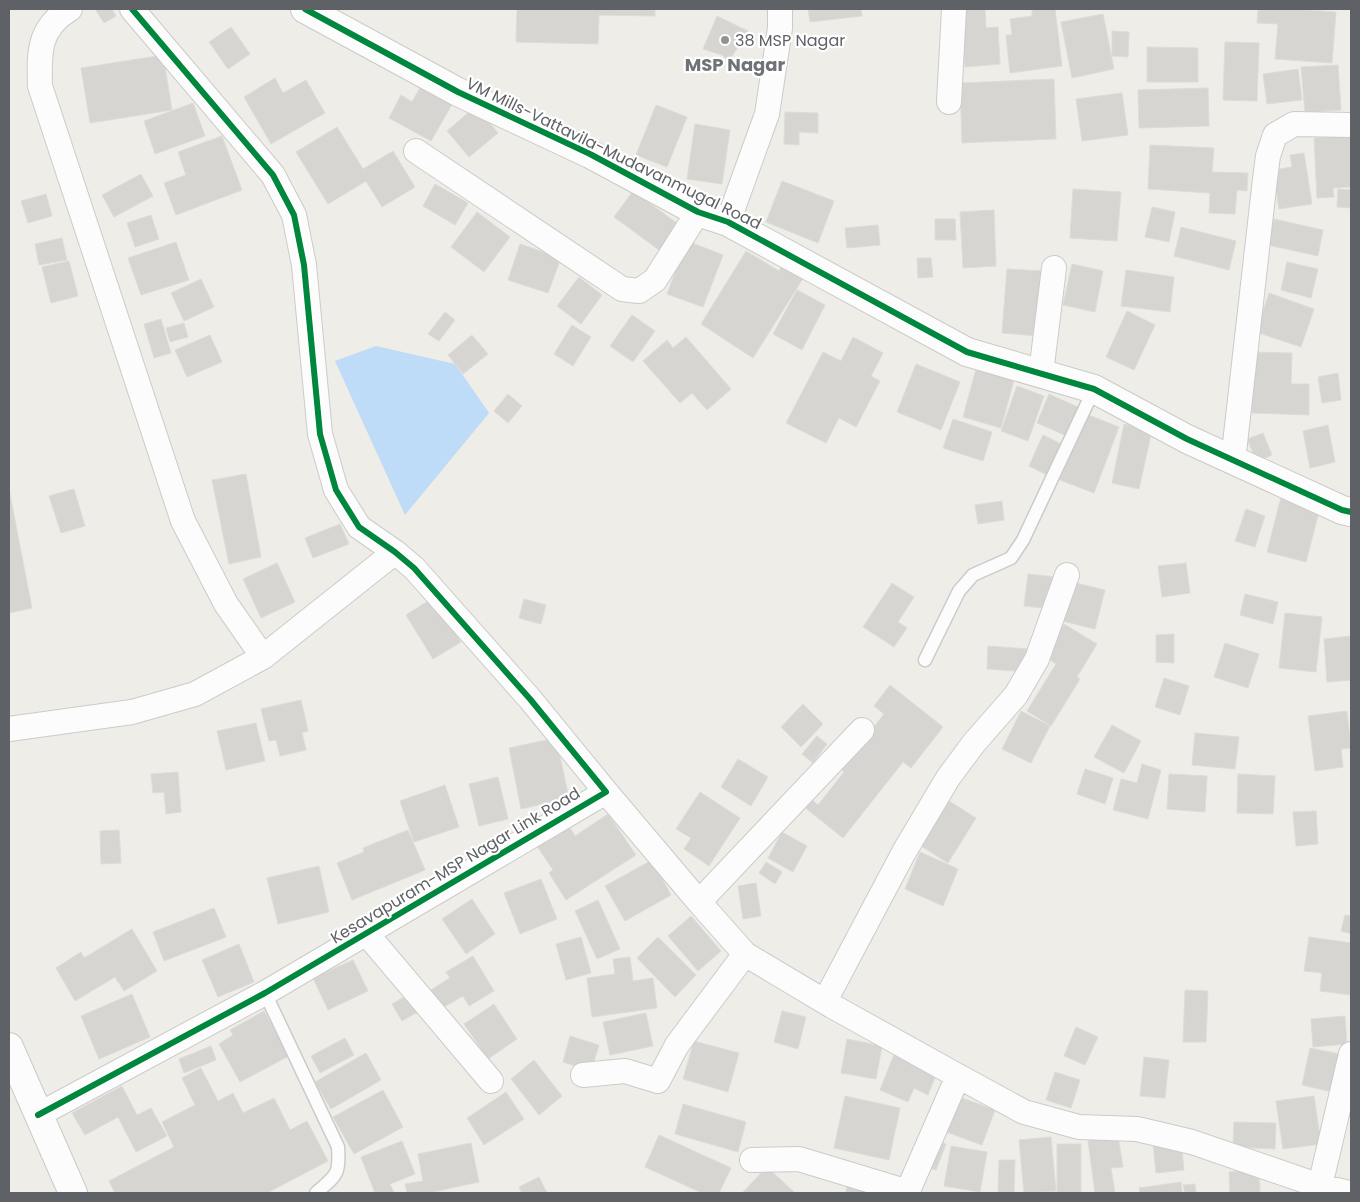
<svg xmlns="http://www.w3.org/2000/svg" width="1360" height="1202" font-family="Poppins,sans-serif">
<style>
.water{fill:#bedbf7}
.building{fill:#d6d5d2;stroke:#dedcd8}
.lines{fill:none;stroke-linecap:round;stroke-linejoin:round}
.lane-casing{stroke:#cbcbcb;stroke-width:15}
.street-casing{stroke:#cbcbcb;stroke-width:26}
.secondary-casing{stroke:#cacac8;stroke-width:30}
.lane{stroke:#fcfcfc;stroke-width:12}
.street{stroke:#fcfcfc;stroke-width:24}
.secondary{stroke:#fcfcfc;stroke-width:28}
.cycleway-casing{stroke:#fff;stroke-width:9}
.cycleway{stroke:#00873e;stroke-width:6}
.poi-dot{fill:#909294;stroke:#fff;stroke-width:2}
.labels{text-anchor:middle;stroke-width:4.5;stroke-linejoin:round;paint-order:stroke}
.poi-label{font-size:16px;fill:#5e6166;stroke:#fff;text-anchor:start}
.street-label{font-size:16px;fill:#5e6166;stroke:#fff}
.neighbourhood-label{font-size:18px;font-weight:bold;fill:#6f7378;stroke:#fff}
</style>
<rect width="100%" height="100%" fill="#eeede8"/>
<path class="water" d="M376,346L455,364L489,413L405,515L335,361Z"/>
<path class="building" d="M95,9H112L116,16L104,23Z
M517,9H655V16L599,15L598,44L516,42Z
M808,9H861L862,16L810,22Z
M961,9H985L986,28L998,27L1000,64L965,67Z
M1032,9H1055L1062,66L1010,73L1006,35H1012L1010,19L1032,16Z
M1258,9H1292L1336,12L1332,63L1275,59L1278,24L1257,23Z
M1103,14L1114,69L1072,78L1061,22Z
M717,16L748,31L729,61L722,55L703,49Z
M231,27L250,54L228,69L209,42Z
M1112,31L1129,32L1128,57L1112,56Z
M1225,42L1259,43L1257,101L1223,100Z
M1147,47L1198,48V82H1147Z
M163,55L172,110L90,123L81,68Z
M1338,65L1341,110L1305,112L1301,67Z
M1298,69L1302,100L1267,104L1263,74Z
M275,78L283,93L306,80L325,113L271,144L244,97Z
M1054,79L1056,139L962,143L960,83Z
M424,81L455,99L431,141L389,118L401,95L412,102Z
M1208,88L1209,126L1139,128L1138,90Z
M1122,93L1128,135L1082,141L1076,99Z
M193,103L205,136L155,154L144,121Z
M656,105L687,117L667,167L636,155Z
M476,106L498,133L469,157L447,131Z
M785,112L818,113V133L799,132V145L784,144Z
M695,124L730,130L722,184L687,179Z
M337,127L363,169L393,151L415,187L382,207L366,181L328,204L296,152Z
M222,136L242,190L176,215L164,183L186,175L178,152Z
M1351,136V187L1333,188L1334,197L1317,198L1314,138Z
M1150,145L1214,148L1212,172L1248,173L1247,191L1237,190L1235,214L1209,213L1210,193L1148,189Z
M1304,153L1312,204L1279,209L1273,170L1292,167L1290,155Z
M141,174L153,196L114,217L102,195Z
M782,181L834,201L818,243L766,222Z
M435,184L468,203L455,225L423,206Z
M1073,189L1121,192L1117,241L1070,238Z
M1338,189L1351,190V208L1337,207Z
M633,191L678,224L659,250L614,217Z
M46,194L52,216L28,223L21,201Z
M1152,207L1175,212L1169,242L1145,237Z
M994,210L996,266L963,268L960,212Z
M477,212L510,237L484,272L451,247Z
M151,215L159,239L135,247L127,223Z
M935,219H955L956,240H935Z
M1274,219L1323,230L1318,256L1268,245Z
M878,225L880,245L847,248L845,228Z
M1181,227L1236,241L1229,270L1174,256Z
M62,238L67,260L39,265L35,244Z
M687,241L723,255L703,307L667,294Z
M176,242L189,280L141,295L128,258Z
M520,244L561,258L548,293L508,280Z
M746,251L779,271L783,264L804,277L753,358L701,324Z
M917,258H931L933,277L918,278Z
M69,261L78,296L51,303L42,267Z
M1287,262L1318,269L1311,298L1281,290Z
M1072,264L1103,271L1095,312L1063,305Z
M1007,269L1043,271L1039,336L1002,333Z
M1126,270L1174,277L1170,312L1121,306Z
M579,277L602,295L581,324L557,306Z
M201,279L214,307L184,321L171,293Z
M797,290L825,305L802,350L773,334Z
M1269,293L1314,309L1301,347L1256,332Z
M1127,311L1155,325L1134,370L1106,357Z
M445,312L455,320L439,341L428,334Z
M632,315L655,331L633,362L610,346Z
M161,319L171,353L154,358L144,324Z
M184,323L188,337L170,342L166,328Z
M572,325L591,337L573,366L554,354Z
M210,335L222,362L187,377L175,350Z
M472,335L488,354L463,374L448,355Z
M686,337L731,389L707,410L692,393L680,403L643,361L667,340L673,348Z
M853,337L883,353L871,376L880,381L856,427L839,418L826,443L786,423L823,352L841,361Z
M1253,352L1292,353L1291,384H1309V415L1252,413Z
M916,364L960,382L941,430L897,412Z
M976,369L1014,380L1001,428L963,417Z
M1338,373L1341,400L1322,403L1318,377Z
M1017,386L1044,396L1028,441L1001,431Z
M508,394L522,406L508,423L494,411Z
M1049,394L1080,408L1067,436L1037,423Z
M1086,414L1119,427L1094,493L1060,480Z
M953,419L992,432L983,461L943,448Z
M1124,424L1152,430L1139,489L1112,483Z
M1328,425L1335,462L1310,468L1303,431Z
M1263,433L1272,455L1257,462L1247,439Z
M1043,435L1061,444L1047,475L1029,466Z
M246,474L261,557L229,564L212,480Z
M9,489L32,608L9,613Z
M74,489L85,526L61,533L49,496Z
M1282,493L1321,504L1306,562L1267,552Z
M1002,501L1004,520L978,524L975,505Z
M1246,509L1265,516L1255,547L1235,541Z
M340,524L349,544L313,558L305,538Z
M277,563L295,602L261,618L243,579Z
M1186,563L1190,593L1162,597L1158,566Z
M1028,574L1056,577L1052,609L1024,606Z
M1072,582L1105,590L1095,629L1062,621Z
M892,583L914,597L898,622L907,628L894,647L863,627Z
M1245,594L1278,602L1273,624L1240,615Z
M433,598L461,642L433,659L406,615Z
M524,599L546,605L541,624L519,618Z
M1285,613L1322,617L1316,672L1279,668Z
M1064,624L1097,644L1077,677L1080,679L1051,726L1027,711L1056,664L1044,656Z
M1174,634V663L1156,662V635Z
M1351,636V680L1327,682L1324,639Z
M1225,643L1259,654L1248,688L1214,677Z
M988,646L1029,649L1027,672L987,669Z
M1164,678L1189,686L1180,715L1155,707Z
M890,685L943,727L911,768L903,762L843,838L803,806L810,798L818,805L844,772L841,769L884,714L874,706Z
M301,700L308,731L302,733L306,750L280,756L276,740L269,741L261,709Z
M803,704L823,724L801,747L781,727Z
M1021,711L1050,726L1031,763L1002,749Z
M1347,711L1351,748L1341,749L1343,767L1315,771L1308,716Z
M256,723L265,761L226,770L217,731Z
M1112,725L1141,741L1124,773L1094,757Z
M1195,733L1239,737L1235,769L1192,765Z
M817,736L827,744L813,763L802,754Z
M556,738L569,798L521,809L509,748Z
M738,759L768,777L751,806L721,787Z
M1142,764L1161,770L1148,819L1113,810L1121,779L1137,783Z
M1085,769L1113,778L1105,804L1077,794Z
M178,772L181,812L166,814L164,792L153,793L151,774Z
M1169,774L1207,776L1205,812L1167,809Z
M1238,774L1275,776L1273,814L1237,813Z
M498,777L508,819L479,826L469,784Z
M445,785L459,827L414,842L400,801Z
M700,792L740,818L709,866L684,849L691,838L676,829Z
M946,799L976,818L948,863L918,844Z
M1316,811L1318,844L1296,846L1293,812Z
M608,814L636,855L566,900L549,873L553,870L537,846L569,826L575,836Z
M119,830L121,863L101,864L100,831Z
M408,830L425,870L352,900L337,863L364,852L363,848Z
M782,832L807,846L793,872L768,858Z
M920,852L958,869L943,906L905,889Z
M652,860L671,895L625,921L605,886Z
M766,862L782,872L775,884L759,873Z
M319,866L329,912L278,924L267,878Z
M541,879L557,919L520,934L504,893Z
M756,883L761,916L743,919L738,886Z
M472,899L495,934L466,954L442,919Z
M598,900L620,949L597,959L575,911Z
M214,908L226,937L164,961L153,932Z
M1345,915L1351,916V934L1341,931Z
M691,916L721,951L698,971L668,936Z
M132,929L157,971L124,991L115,977L75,1001L56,968L81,952L84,958Z
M581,937L591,973L566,980L556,944Z
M658,937L696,975L675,997L637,958Z
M1309,937L1351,943V995L1320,991L1322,973L1304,971Z
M239,944L254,982L218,997L202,960Z
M473,956L494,991L469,1006L463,996L437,1011L426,993L450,978L446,972Z
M630,957L633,981L653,978L657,1008L592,1017L587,978L615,974L613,959Z
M353,960L368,991L328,1010L313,978Z
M1185,990L1208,991L1206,1042H1183Z
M413,992L423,1009L402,1021L392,1004Z
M132,994L150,1037L99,1059L81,1016Z
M494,1004L517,1039L488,1059L464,1024Z
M264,1011L289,1056L240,1082L219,1044L233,1035L230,1030Z
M782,1011L806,1017L798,1049L774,1042Z
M646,1013L653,1046L610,1055L603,1022Z
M1345,1016L1347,1044L1313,1047L1311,1019Z
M1076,1027L1098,1037L1085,1065L1064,1056Z
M570,1036L599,1045L591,1071L563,1062Z
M345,1038L354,1055L320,1073L311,1056Z
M847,1039L882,1046L876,1079L841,1073Z
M694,1041L739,1053L728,1092L683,1079Z
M211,1046L216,1060L184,1073L179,1059Z
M1310,1048L1340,1054L1332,1092L1302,1085Z
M895,1052L938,1070L928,1095L914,1088L908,1102L880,1090Z
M366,1053L381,1080L331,1109L315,1082Z
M1144,1057L1169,1060L1165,1098L1140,1096Z
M534,1060L562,1096L539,1115L511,1079Z
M201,1068L218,1101L233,1093L243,1113L274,1098L290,1130L307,1121L328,1161L267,1193H115L109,1181L174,1147L162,1122L195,1105L182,1078Z
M1055,1072L1080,1080L1071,1108L1046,1100Z
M122,1086L137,1115L151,1108L167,1136L136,1152L118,1117L85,1135L72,1113Z
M383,1090L403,1127L354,1154L333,1117Z
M506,1092L524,1119L484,1145L467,1118Z
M954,1095L995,1110L982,1145L941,1130Z
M845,1096L900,1108L889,1160L834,1148Z
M1314,1096L1321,1144L1283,1149L1276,1101Z
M683,1104L746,1122L738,1152L675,1134Z
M1234,1122L1276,1123L1275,1149L1233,1147Z
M659,1135L731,1168L719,1193H702L645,1167Z
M1118,1136L1123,1167L1111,1168L1115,1193H1095L1088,1141Z
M1051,1137L1056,1191L1024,1193L1019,1140Z
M937,1140L946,1144L936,1170L926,1167Z
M1181,1140L1184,1170L1156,1173L1153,1143Z
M402,1141L415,1174L390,1184L394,1193H375L361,1157Z
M471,1143L479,1182L433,1192V1193H407L405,1184L423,1181L418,1154Z
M1057,1144H1081V1193H1057Z
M951,1146L987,1152L980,1192L944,1186Z
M999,1160H1015L1014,1193H998Z
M767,1167L795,1193H742Z
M1259,1170L1260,1193H1230L1229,1172Z
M539,1177L547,1193H522L519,1187Z
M1181,1182L1182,1193H1140L1139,1188Z
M1195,1184L1196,1193H1185L1183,1185Z
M847,1185L892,1193H846Z"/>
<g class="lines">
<defs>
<path id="lane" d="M925,660L959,591L973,575L1011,558L1023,540L1094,389
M265,993L338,1147C340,1176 336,1175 316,1193"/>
<path id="street" d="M70,9C38,28 39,53 40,86L183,521L226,604L263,657
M949,102L954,9
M416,151L622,289L639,291L655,280L698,212
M728,222L767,114L780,28V9
M1041,373L1054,268
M1233,461L1265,179L1268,156L1275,135L1294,124L1351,125
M9,729L132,712L195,694L263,657L395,552
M606,792L699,902L745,954L832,1006L958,1076L1024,1112L1079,1127L1137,1129L1192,1142L1320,1186L1349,1193
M699,902L862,730
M366,933L491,1081
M825,1001L904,852L948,778L974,743L1016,695L1037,659L1067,575
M583,1075L625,1071L658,1081L677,1045L745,954
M38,1115L265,993L606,792L530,699L414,568L395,552L359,527L336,490L320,434L304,265L294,215L273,175L132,9
M752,1160L799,1159L908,1192
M1320,1186L1351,1054
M907,1193L958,1076"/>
<path id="secondary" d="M305,9L458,92L590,154L698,212L728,222L967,352L1094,389L1187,439L1342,510L1351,512
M9,1047L73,1193"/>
</defs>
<use href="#lane" class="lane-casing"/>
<use href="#street" class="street-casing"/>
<use href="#secondary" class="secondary-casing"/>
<use href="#lane" class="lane"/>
<use href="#street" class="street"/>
<use href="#secondary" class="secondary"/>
<defs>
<path id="cycleway" d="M305,9L458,92L590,154L698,212L728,222L967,352L1094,389L1187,439L1342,510L1351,512
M38,1115L265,993L606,792L530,699L414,568L395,552L359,527L336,490L320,434L304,265L294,215L273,175L132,9"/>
</defs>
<use href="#cycleway" class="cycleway-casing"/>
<use href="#cycleway" class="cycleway"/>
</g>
<circle class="poi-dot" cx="725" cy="40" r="5"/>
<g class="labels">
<g class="poi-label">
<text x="735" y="46">38 MSP Nagar</text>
</g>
<g class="street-label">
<text transform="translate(614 153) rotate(26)" y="6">VM Mills-Vattavila-Mudavanmugal Road</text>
<text transform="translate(455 865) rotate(-31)" y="6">Kesavapuram-MSP Nagar Link Road</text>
</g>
<g class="neighbourhood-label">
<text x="735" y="71">MSP Nagar</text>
</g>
</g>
<rect width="1360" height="1202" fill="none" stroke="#5e6166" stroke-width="20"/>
</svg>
